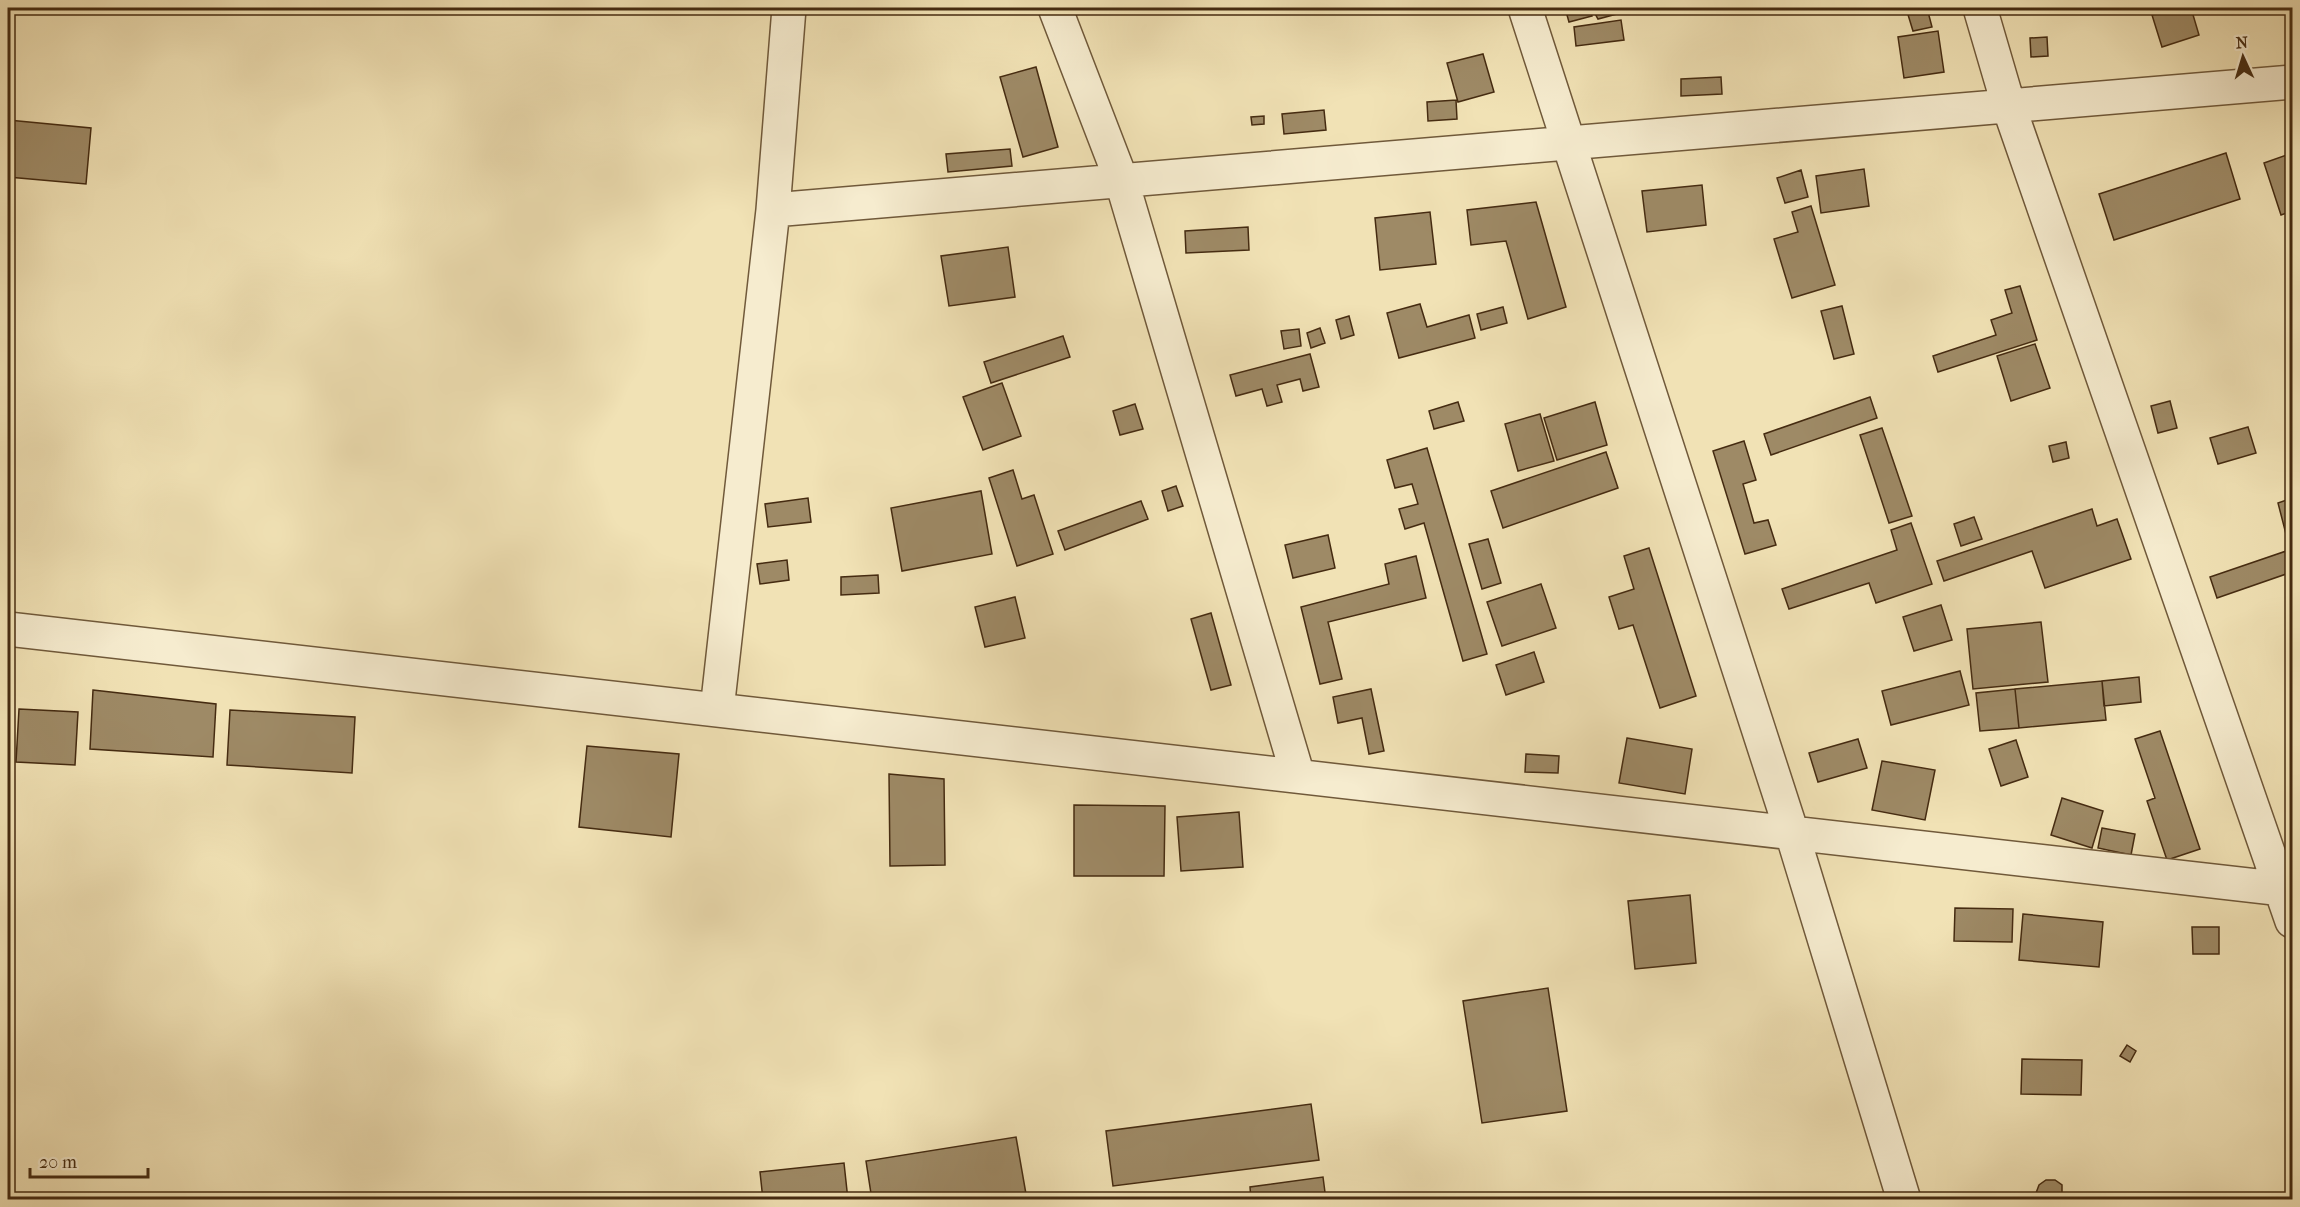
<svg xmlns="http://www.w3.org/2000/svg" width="2300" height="1207" font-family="'IM FELL French Canon',serif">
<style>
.building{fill:#9e8a66;stroke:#452b11;stroke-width:1.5}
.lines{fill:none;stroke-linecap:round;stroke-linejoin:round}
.street-casing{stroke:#70593a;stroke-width:36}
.street{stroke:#f6eccf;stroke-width:33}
</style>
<rect width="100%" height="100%" fill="#f1e2b5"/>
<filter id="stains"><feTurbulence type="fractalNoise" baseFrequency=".00333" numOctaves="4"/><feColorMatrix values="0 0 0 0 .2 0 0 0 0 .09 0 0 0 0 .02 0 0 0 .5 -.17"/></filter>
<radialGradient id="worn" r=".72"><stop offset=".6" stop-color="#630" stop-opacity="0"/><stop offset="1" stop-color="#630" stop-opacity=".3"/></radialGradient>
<path class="building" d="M1565,8H1589L1592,16L1569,22Z
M1592,8H1639L1598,19Z
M1906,8H1927L1932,27L1913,31Z
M2175,8H2191L2199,35L2162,47L2152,15Z
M1621,20L1624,40L1576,46L1574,27Z
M1938,31L1944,72L1904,78L1898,37Z
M2047,37L2048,56L2031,57L2030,38Z
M1483,54L1494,92L1458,102L1447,63Z
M1036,67L1058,147L1023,157L1000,77Z
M1721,77L1722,94L1681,96V79Z
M1456,100L1457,119L1428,121L1427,102Z
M1324,110L1326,130L1284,134L1282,114Z
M1264,116V124L1252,125L1251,117Z
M8,120L91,128L86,184L8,177Z
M1010,149L1012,166L948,172L946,154Z
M2226,153L2240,199L2114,240L2099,194Z
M2292,153V211L2281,215L2264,163Z
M1864,169L1869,206L1821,213L1816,176Z
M1801,170L1808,197L1785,203L1777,178Z
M1702,185L1706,225L1647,232L1642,191Z
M1536,202L1566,307L1528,319L1506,241L1471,245L1467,210Z
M1811,206L1835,285L1792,298L1774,239L1798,232L1792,212Z
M1430,212L1436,264L1380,270L1375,218Z
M1248,227L1249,250L1186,253L1185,231Z
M1008,247L1015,297L949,306L941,256Z
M2020,286L2037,340L1938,372L1933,356L1996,335L1991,320L2012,313L2005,290Z
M1420,304L1427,327L1469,315L1475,338L1399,358L1387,313Z
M1842,306L1854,354L1834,359L1821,311Z
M1503,307L1507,323L1481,330L1477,314Z
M1349,316L1354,335L1341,339L1336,320Z
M1320,328L1325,343L1311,348L1307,333Z
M1299,329L1301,346L1284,349L1281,331Z
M1063,336L1070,357L991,383L984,362Z
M2035,344L2050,388L2011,401L1997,356Z
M1310,354L1319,387L1303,391L1300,379L1277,385L1282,402L1267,406L1262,389L1236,396L1230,375Z
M1002,383L1021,436L983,450L963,397Z
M1870,397L1877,418L1771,455L1764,434Z
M2170,401L2177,428L2158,433L2151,406Z
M1458,402L1464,421L1434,429L1429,411Z
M1595,402L1607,445L1557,460L1544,418Z
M1135,404L1143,429L1120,435L1113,411Z
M1540,414L1554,461L1518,471L1505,424Z
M2248,427L2256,453L2218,464L2210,438Z
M1882,428L1912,516L1889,523L1860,435Z
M1744,441L1756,480L1743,484L1754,523L1768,520L1776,545L1745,554L1713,451Z
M2066,442L2069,458L2053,462L2049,446Z
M1427,448L1487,654L1463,661L1424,523L1405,529L1399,509L1418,504L1412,484L1395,488L1387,460Z
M1606,452L1618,488L1503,528L1491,491Z
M1013,470L1022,499L1034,495L1053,554L1017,566L989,478Z
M1176,486L1183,506L1168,511L1162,491Z
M981,491L992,554L902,571L891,508Z
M808,498L811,522L768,527L765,504Z
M2292,498V536L2287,538L2278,503Z
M1141,501L1148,519L1065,550L1058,531Z
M2092,509L2097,526L2117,519L2131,559L2045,588L2032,551L1944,581L1937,561Z
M1974,517L1982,539L1961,546L1954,524Z
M1911,523L1932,584L1876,603L1869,583L1789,609L1782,589L1897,550L1891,530Z
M1328,535L1335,568L1293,578L1285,545Z
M1488,539L1501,583L1482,589L1469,544Z
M1649,548L1696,696L1660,708L1633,625L1619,629L1609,597L1634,589L1624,556Z
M2292,549V572L2217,598L2210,577Z
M1416,556L1426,598L1328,622L1342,679L1320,684L1301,607L1389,584L1385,564Z
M787,560L789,580L760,584L757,564Z
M878,575L879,593L841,595V577Z
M1541,584L1556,628L1502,646L1487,602Z
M1015,597L1025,638L985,647L975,607Z
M1941,605L1952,640L1914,651L1903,617Z
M1211,613L1231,685L1211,690L1191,619Z
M2041,622L2048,682L1973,689L1967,629Z
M1534,652L1544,682L1506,695L1496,665Z
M1960,671L1969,705L1891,725L1882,691Z
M2139,677L2141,702L2104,706L2102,681Z
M2102,681L2106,720L2019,728L2015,689Z
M1371,689L1384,751L1369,754L1362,718L1338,723L1333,697Z
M2015,689L2019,728L1980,731L1976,693Z
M93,690L216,704L213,757L90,749Z
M19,709L78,712L75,765L16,762Z
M230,710L355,717L352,773L227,765Z
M2160,731L2200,849L2167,860L2147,801L2155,798L2135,739Z
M1627,738L1692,749L1685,794L1619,783Z
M1858,739L1867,768L1818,782L1809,753Z
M2016,740L2028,777L2001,786L1989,749Z
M587,746L679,754L671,837L579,827Z
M1526,754L1559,756L1558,773L1525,772Z
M1882,761L1935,770L1925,820L1872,810Z
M889,774L944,779L945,865L890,866Z
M2062,798L2103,811L2092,848L2051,835Z
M1074,805L1165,806L1164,876H1074Z
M1239,812L1243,867L1181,871L1177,817Z
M2102,828L2135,834L2131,855L2098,848Z
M1690,895L1696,963L1635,969L1628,901Z
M1955,908L2013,909L2012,942L1954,941Z
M2023,914L2103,922L2099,967L2019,960Z
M2192,927H2219V954H2193Z
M1548,988L1567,1111L1482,1123L1463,1001Z
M2127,1045L2136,1051L2130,1062L2120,1056Z
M2022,1059L2082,1060L2081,1095L2021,1094Z
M1311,1104L1319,1160L1113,1186L1106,1131Z
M1016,1137L1026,1194L994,1200H872L866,1161Z
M844,1163L848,1200H763L760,1172Z
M1323,1177L1326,1200H1251L1250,1187Z
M2046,1180H2055L2062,1185V1200H2038L2036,1193L2039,1185Z"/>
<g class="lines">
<defs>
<path id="street" d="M1055,8L1122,182L1298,776
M1525,8L1792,833L1904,1200
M1980,8L2009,107L2292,921
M773,210L2292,82
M8,629L2283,889
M717,710L773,210L789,8"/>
</defs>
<use href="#street" class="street-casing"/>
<use href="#street" class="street"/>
</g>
<rect width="2300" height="1207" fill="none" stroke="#f1e2b5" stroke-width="30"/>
<rect x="9" y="9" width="2282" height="1189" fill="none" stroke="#452b11" stroke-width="3"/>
<rect x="15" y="15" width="2270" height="1177" fill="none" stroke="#452b11" stroke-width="1.5"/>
<g transform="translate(2243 57) rotate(356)" stroke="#f6eccf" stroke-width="4.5" paint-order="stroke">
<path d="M0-4.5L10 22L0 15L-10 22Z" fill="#452b11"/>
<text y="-9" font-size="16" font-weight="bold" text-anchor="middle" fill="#452b11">N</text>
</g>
<path d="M30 1168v9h118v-9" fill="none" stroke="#452b11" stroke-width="3"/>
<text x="39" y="1168" font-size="18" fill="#452b11" stroke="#f6eccf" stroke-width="4.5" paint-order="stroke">20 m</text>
<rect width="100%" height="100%" filter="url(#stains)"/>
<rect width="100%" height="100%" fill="url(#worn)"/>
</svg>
